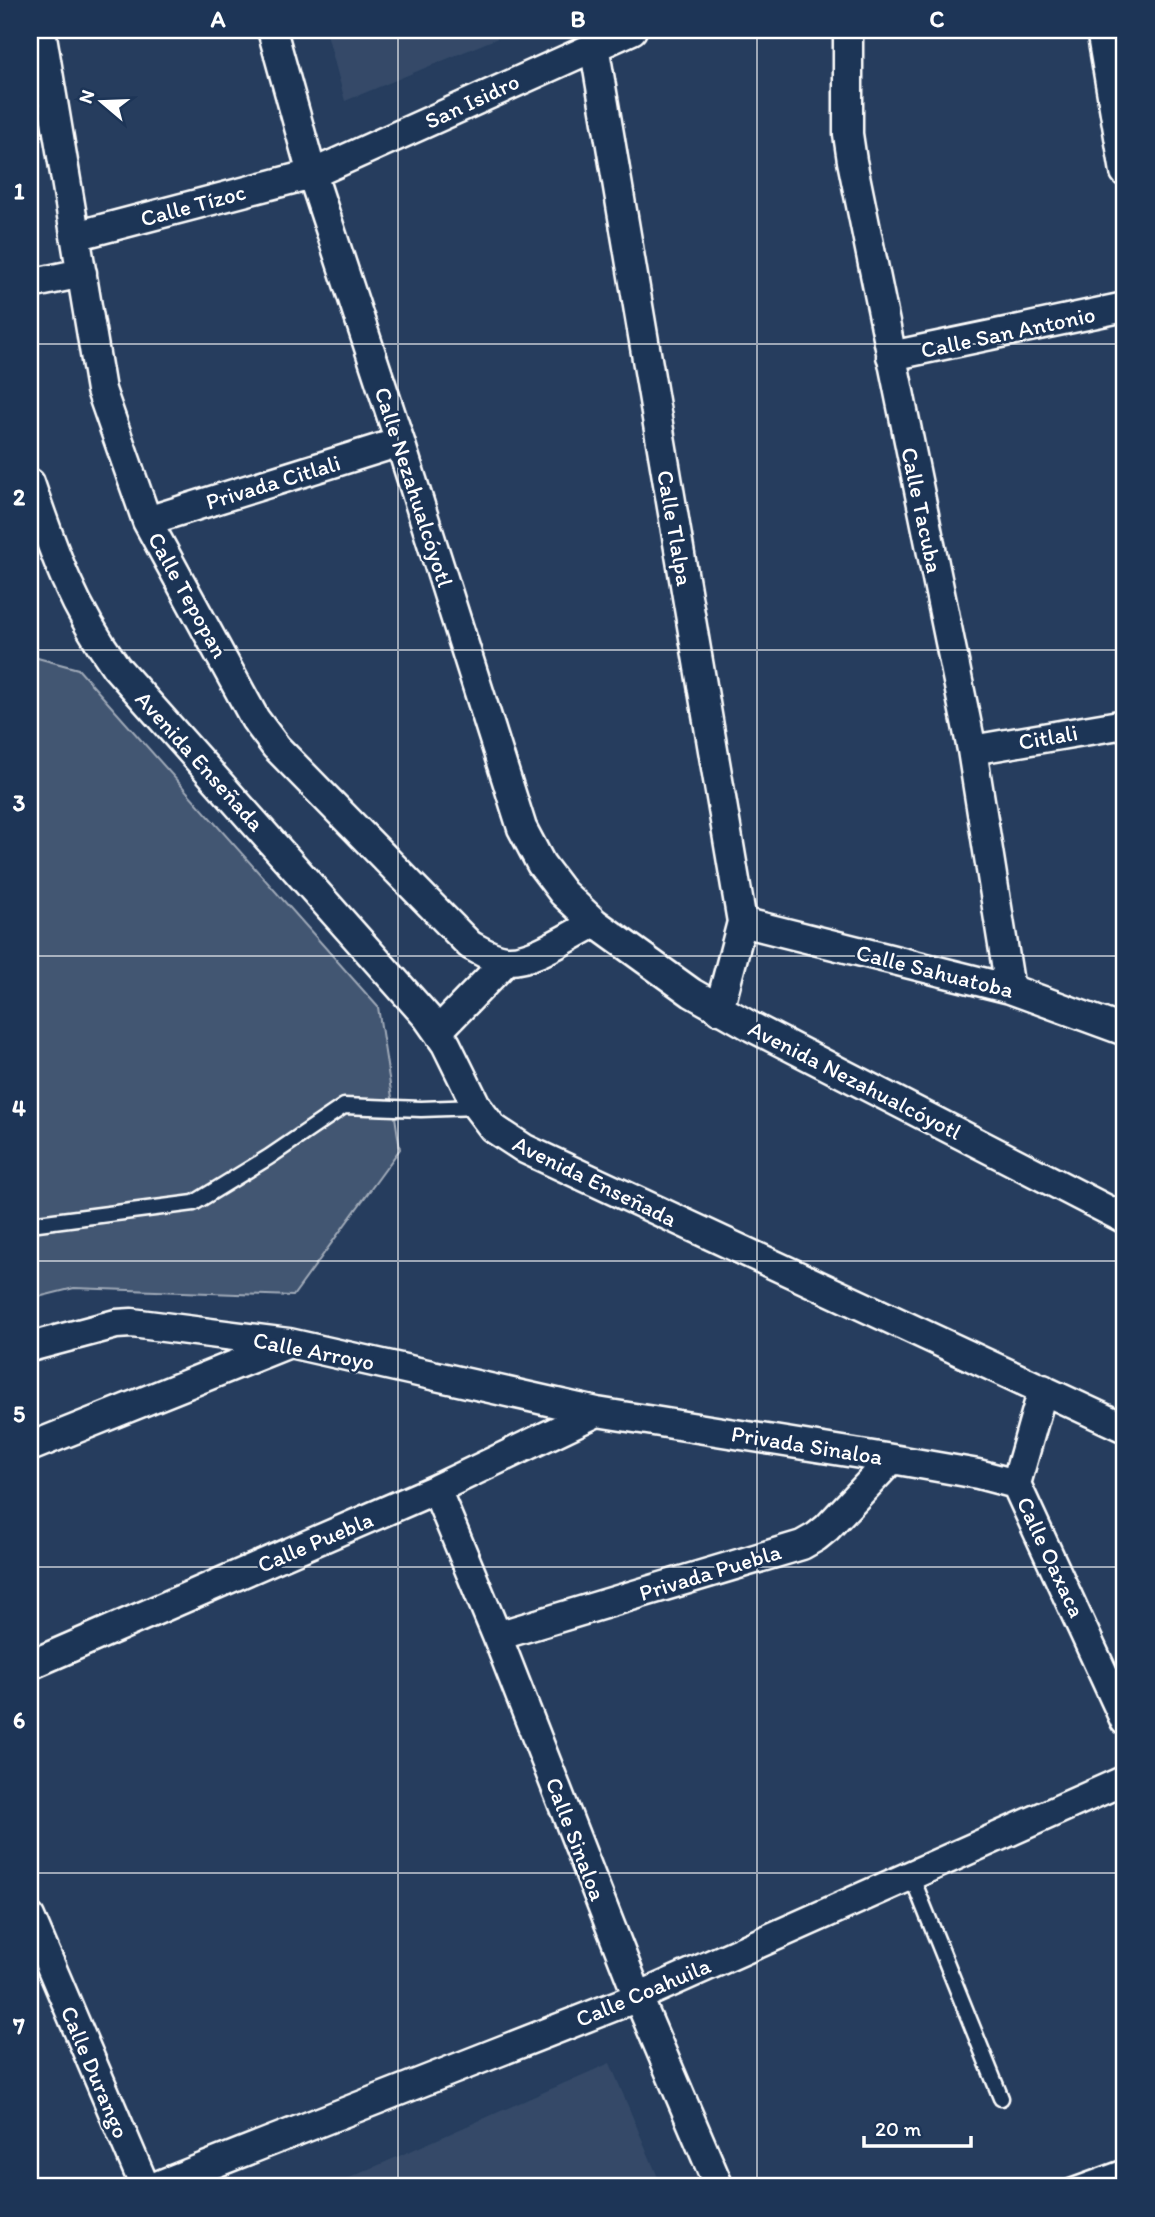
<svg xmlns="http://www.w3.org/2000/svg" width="1155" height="2217" font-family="Itim,sans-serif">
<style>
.built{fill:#344a68}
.green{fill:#425672;stroke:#a0aab8;stroke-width:2}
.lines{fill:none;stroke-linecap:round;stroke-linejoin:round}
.lane-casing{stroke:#fff;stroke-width:19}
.street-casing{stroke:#fff;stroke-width:33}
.lane{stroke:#1d3557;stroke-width:14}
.street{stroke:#1d3557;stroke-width:28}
.grid{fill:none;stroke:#fff;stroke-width:2;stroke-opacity:0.55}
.labels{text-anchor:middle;stroke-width:5;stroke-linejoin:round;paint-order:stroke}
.street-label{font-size:23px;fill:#fff;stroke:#1d3557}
.neatline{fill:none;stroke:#fff;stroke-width:2.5}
.grid-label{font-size:23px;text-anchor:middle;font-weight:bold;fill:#fff}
</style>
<rect width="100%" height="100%" fill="#263d5e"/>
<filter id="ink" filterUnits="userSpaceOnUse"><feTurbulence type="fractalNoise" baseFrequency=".0143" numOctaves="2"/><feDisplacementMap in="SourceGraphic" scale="14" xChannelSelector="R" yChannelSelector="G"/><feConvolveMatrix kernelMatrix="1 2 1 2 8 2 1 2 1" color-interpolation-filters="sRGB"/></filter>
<g filter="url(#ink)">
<path class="built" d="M326,30H517L345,101Z
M610,2063L662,2187H329Z"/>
<path class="green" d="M30,656L78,669L378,1007L400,1149L293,1296L74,1288L30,1299Z"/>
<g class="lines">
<defs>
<path id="lane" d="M30,1224L194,1203L269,1157L344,1106L421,1109L477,1107
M911,1875L1001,2098
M1070,2187L1125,2167"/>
<path id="street" d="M41,30L101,390L147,521L255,719L276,747L470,945C481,951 493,959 506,960C533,962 571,935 595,923
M272,30L312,174L400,442L522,828L541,864L563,893L595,923L692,993L752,1027L1125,1219
M848,30V134L852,161L972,750L1010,989
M1101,30L1125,172
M594,45L742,922L719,1010
M75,236L312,174L632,30
M30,284L82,273
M891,356L1125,307
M30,483C54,553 72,606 116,667L427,1017L446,1044L477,1107L493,1128L525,1149L1125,1428
M147,521L400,442
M972,750L1125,724
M742,922L1010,989L1125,1031
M438,1031L507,960
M30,1347L116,1324L132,1323L289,1343L597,1412L892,1459L978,1474L1016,1484
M1043,1389L1016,1484L1125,1721
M30,1447L287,1344
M436,1489L497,1636L638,1997L719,2187
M497,1636L802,1545L816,1537L827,1528L892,1459
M30,1665L436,1489L597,1412
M30,1917L145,2187
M154,2187L638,1997L1125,1780"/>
</defs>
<use href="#lane" class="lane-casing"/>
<use href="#street" class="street-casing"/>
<use href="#lane" class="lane"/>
<use href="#street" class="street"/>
</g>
</g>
<path class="grid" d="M398,30V2187M757,30V2187M30,344H1125M30,650H1125M30,956H1125M30,1261H1125M30,1567H1125M30,1873H1125"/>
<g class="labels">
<g class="street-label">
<text transform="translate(472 101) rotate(-25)" y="8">San Isidro</text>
<text transform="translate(193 205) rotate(-15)" y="8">Calle Tízoc</text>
<text transform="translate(1008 332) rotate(-12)" y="8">Calle San Antonio</text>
<text transform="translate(273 482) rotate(-17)" y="8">Privada Citlali</text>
<text transform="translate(414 487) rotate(72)" y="8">Calle Nezahualcóyotl</text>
<text transform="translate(922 510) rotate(78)" y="8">Calle Tacuba</text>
<text transform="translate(675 528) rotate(80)" y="8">Calle Tlalpa</text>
<text transform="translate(188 595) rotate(61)" y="8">Calle Tepopan</text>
<text transform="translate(1048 737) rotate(-10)" y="8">Citlali</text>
<text transform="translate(200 761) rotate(48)" y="8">Avenida Enseñada</text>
<text transform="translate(935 971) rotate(14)" y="8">Calle Sahuatoba</text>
<text transform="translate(855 1080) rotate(27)" y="8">Avenida Nezahualcóyotl</text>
<text transform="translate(595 1181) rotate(26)" y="8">Avenida Enseñada</text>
<text transform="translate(314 1351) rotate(11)" y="8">Calle Arroyo</text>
<text transform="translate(807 1445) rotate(9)" y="8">Privada Sinaloa</text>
<text transform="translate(315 1542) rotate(-23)" y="8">Calle Puebla</text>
<text transform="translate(1051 1557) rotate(65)" y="8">Calle Oaxaca</text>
<text transform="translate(710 1572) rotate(-17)" y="8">Privada Puebla</text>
<text transform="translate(576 1839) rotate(69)" y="8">Calle Sinaloa</text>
<text transform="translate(643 1992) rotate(-23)" y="8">Calle Coahuila</text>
<text transform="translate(95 2072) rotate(67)" y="8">Calle Durango</text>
</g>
</g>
<rect width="1155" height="2217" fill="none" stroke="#1d3557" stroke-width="77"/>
<g transform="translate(102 102) rotate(289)" stroke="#1d3557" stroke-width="5" paint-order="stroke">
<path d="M0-5L12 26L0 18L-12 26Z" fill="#ffffff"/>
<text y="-10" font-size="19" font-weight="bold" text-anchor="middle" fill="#ffffff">N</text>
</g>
<path d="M864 2136v10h107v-10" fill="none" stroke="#ffffff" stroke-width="3.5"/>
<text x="875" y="2136" font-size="21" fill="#ffffff" stroke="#1d3557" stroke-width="5" paint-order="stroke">20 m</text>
<rect x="38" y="38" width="1078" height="2140" class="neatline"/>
<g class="grid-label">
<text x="218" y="27">A</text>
<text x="578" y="27">B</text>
<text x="937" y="27">C</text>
<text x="19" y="199">1</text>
<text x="19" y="505">2</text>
<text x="19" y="811">3</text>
<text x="19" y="1116">4</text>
<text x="19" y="1422">5</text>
<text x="19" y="1728">6</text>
<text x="19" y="2034">7</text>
</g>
</svg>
